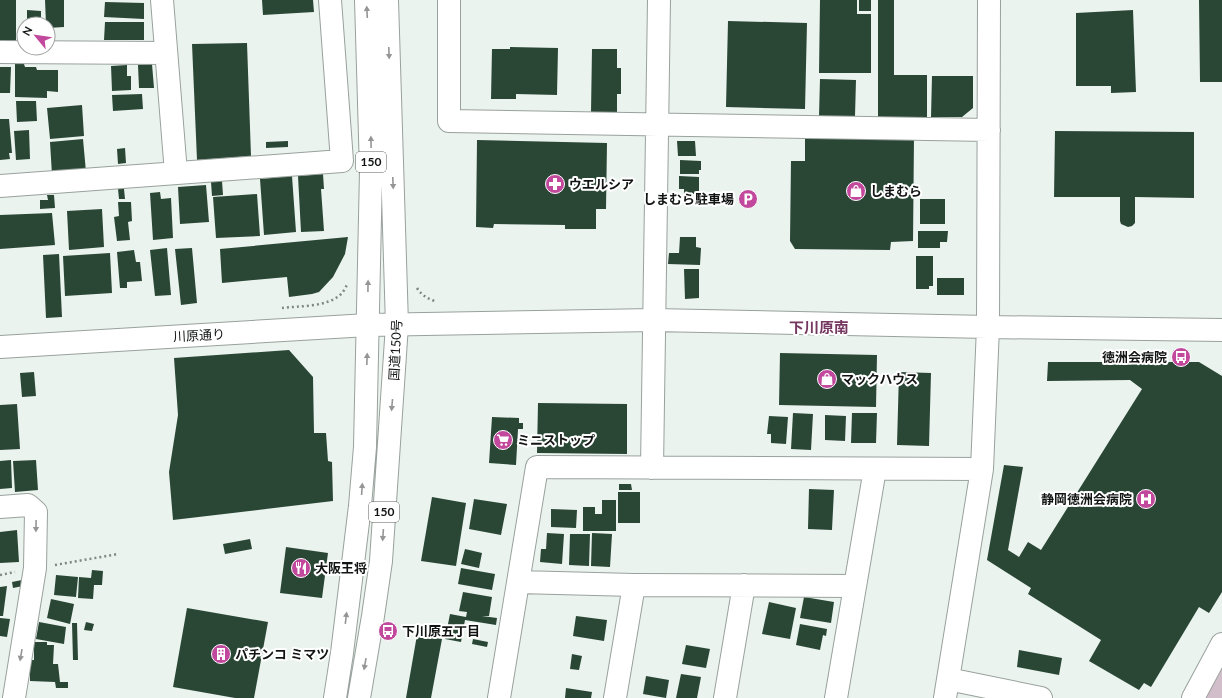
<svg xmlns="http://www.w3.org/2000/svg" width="1222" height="698" font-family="Lato,'Noto Sans JP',sans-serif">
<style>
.green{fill:#d2beca}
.building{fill:#2a4736}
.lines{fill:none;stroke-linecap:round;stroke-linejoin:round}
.minor-casing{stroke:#99a19c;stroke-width:24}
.highway-casing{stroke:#99a19c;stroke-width:24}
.path{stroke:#818783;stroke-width:2.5;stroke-dasharray:2 3;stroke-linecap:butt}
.minor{stroke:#fff;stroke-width:22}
.highway{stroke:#fff;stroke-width:22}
.oneway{fill:#949594}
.labels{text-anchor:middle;stroke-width:4;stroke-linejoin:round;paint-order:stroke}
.shield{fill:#fff;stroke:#585a59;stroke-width:1}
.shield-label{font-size:12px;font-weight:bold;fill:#111412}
.poi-label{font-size:13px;font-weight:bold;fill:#111412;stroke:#fff;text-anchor:start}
.street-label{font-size:13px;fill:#111412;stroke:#fff}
.quarter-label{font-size:15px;font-weight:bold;fill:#753861;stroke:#fff}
</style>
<rect width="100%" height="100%" fill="#eaf3ee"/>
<path class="green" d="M1222,667V698H1205Z"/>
<path class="building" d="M0,0H16V41H0Z
M45,0H64V27L48,28V24H46Z
M262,0H313L314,12L263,15Z
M820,0H857V14H871V73H819Z
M859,0H871V11H859Z
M878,0H894V75H927V117H878Z
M1199,0H1222V82H1200Z
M105,2L144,3V19L104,17Z
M27,10L41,11V24H27Z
M1133,10L1136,92L1111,93V86H1076V13Z
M728,21L807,23L805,109L726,107Z
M105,22H144V40H104Z
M247,43L251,156L197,160L192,44Z
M510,47L558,48L557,95L516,94V99H491L492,49H510Z
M592,49H617V68H621V94H617V112H591Z
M15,64H24L25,67H36L37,70H58V92L47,91V98L15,97Z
M152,64L154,88H139L138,65Z
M127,65V76H131V90L112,91L111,66Z
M0,67H11L10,93H0Z
M932,76H973V108L962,117H931Z
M820,79L856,80L855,116H819Z
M142,94L143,109L113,111L112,95Z
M16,101H36L37,121L17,122Z
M82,105L84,136L50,139L47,108Z
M0,119H9L12,153H9L10,159L0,160Z
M29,130L30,159L16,160L14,131Z
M1055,131L1194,132V198L1135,197V223L1132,226L1128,227L1121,224L1120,221V197H1054Z
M805,137H914L913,241L891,242L890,250L795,249L790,241L791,161H805Z
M83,139L86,172L52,175L50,142Z
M477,140L607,143L606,209H596V229H565V225L494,224L493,228L476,227Z
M288,141V147L266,148V142Z
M677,141H695L696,156H678Z
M125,148L126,163L118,164L117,149Z
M680,160L701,161V170H699V174H680Z
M323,174L324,189H321L324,231L301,232L298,176Z
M292,176L296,232L264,235L260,179Z
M679,176L699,177V194H684V189H679Z
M222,181L223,195L212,196L211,182Z
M206,185L209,222L180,224L178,187Z
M118,189H124L125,199H119Z
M160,192L161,199L171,198L173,238L153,240L150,193Z
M257,194L260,236L216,238L213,197Z
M47,195H54L55,208L40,209V200H48Z
M920,199H945V224H920Z
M118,202H131L132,221L128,222L130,240L117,241L114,217L119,216Z
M102,209L104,247L69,250L67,211Z
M52,213L55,245L0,249V215Z
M918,231H948L947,242H940V248H918Z
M348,237L345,254L333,277L319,292L312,294L289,297L287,277L222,283L220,249Z
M680,237H696V247L701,248L700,265L668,264L669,253H679Z
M167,248L171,295L155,296L150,250Z
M192,248L197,303L181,305L175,249Z
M134,250L136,262H140L142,281L127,282V288H120L117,252Z
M110,253L112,293L65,296L63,256Z
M59,254L62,317L46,318L43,255Z
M916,256H933V286H929V289H916Z
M684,269H699V298L685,299Z
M937,278H964V295H937Z
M289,350L313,377L314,433H326L328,461L332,462L333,501L173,520L169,472L178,415L174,358Z
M780,353L877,355L876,407L779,405Z
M1048,362H1199L1222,376V592L1209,613L1199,607L1151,687L1144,683L1139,690L1089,661L1101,640L1028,594L1031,588L987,560L1004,465L1023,467L1008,550L1019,557L1028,542L1041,550L1142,389L1130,380L1047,381Z
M34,372L36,396L22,397L20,373Z
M899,372L931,373L929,446L897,445Z
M538,403L627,404V454L537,453Z
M17,404L20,449L0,450V405Z
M793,413L813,414L811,450L791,449Z
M852,413H877L876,443H851Z
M825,415L846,416L845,441L825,440Z
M769,416L788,417L786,444L771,443V434H767Z
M492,417L519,418V423H523V429H518L516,465L489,463Z
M11,460L12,488L0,489V461Z
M36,460L38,490L15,492L13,461Z
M619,484H631L632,490H619Z
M809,489L834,490L832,530L808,529Z
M618,492H640V523H618Z
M432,497L466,503L456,566L421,561Z
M474,499L507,504L501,535L469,529Z
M602,500H616V531H583V507H595V514H602Z
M551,509L577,510L576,528L551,527Z
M17,530L19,562L0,563V532Z
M547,533L564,534L562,564L540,562L541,549H546Z
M592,533L612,534L610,567L591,566Z
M570,534H590L589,566L569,565Z
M250,539L252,549L225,554L223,544Z
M286,547L328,553L322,598L280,593Z
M465,549L482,553L479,568L461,564Z
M461,568L495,574L492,590L458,584Z
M92,570L103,571L102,585H94L93,599L78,598L79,577L91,578Z
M56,575L78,577L76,597L54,595Z
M22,580L23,586L13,588L12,582Z
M7,586L3,616H0V587Z
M463,592L492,597L489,616H482L497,618L496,625L465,620L461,642L445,639L450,614L466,617L467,612L459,611Z
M804,597L834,602L831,623L800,618Z
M51,599L74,604L70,624L47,618Z
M769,602L796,608L790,639L762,634Z
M187,608L268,622L254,698H235L173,687Z
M576,616L607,620L604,641L573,636Z
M0,618L10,619L7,637L0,636Z
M39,622L66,627L64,644L36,639Z
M86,622L94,624L92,631L84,630Z
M72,623H77L78,660H73Z
M800,624L827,629L826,636L823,635L820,650L796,645Z
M417,635L442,639L431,698H406Z
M473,639L488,642L487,647L472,644Z
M34,642H47V645H54L53,664H58L60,682H68V688H56L55,682L30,681V660H34Z
M686,645L710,649L706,668L682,664Z
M1019,650L1062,658L1059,675L1017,667Z
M572,654L582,656L579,670L570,669Z
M681,674L701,677L697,698H676Z
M646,676L669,680L666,698L643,694Z
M566,688L592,692L591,698H565Z"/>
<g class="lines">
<defs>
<path id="minor" d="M162,0L176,173
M449,0V121L989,130
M0,52L166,53
M0,186L342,161L330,0
M0,347L368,325L654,320L988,327L1222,330
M652,468L659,0
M0,507L28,505L36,512L35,568L14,698
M518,582L634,585L855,586
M948,679L1041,698
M499,698L537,467L982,469
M615,698L634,585
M725,698L744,585
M836,698L875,469
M945,698L982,469L988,327L989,0
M1193,698L1222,644"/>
<path id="highway" d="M335,698L342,653L360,506L365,447L371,171L366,0
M359,698L373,616L381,561L397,325L387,0"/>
</defs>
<use href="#minor" class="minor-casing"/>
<use href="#highway" class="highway-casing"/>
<path class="path" d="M417,288C422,296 429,299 437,302
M282,308C298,306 327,307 340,295C343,293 345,288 347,285
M55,565L118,554
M0,575L15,572"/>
<use href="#minor" class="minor"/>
<use href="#highway" class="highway"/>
</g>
<defs><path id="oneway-solid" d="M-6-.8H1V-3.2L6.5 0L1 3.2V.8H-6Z"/></defs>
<g class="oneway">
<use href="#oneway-solid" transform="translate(367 12) rotate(-93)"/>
<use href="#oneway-solid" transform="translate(389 53) rotate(88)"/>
<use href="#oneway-solid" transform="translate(371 142) rotate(-91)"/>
<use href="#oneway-solid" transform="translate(393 183) rotate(88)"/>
<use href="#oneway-solid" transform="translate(368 286) rotate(-89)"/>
<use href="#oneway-solid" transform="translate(367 359) rotate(-88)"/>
<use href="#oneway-solid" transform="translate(392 405) rotate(95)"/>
<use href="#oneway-solid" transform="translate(362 489) rotate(-86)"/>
<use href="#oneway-solid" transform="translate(36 526) rotate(91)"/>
<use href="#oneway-solid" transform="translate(383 535) rotate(94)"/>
<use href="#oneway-solid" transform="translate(346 618) rotate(-83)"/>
<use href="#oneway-solid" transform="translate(21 655) rotate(100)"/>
<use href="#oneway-solid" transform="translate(365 664) rotate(100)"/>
</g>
<defs>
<symbol id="pharmacy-disc" viewBox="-11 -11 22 22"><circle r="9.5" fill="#c1489c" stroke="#fff"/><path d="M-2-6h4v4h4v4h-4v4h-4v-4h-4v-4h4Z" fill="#fff"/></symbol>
<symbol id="shop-disc" viewBox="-11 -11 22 22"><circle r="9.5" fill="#c1489c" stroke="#fff"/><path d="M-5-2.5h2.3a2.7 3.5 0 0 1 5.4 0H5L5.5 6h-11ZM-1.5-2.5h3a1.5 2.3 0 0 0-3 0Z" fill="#fff"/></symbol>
<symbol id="parking-disc" viewBox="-11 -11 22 22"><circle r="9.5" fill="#c1489c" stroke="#fff"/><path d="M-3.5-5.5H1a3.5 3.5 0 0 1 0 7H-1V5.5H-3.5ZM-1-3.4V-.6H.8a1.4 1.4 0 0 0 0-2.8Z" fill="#fff"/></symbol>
<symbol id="bus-disc" viewBox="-11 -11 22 22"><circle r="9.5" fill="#c1489c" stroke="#fff"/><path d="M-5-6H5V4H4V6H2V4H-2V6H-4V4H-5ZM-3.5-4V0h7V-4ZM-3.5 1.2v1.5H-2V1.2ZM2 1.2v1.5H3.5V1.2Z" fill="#fff"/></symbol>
<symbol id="supermarket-disc" viewBox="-11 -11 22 22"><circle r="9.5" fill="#c1489c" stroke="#fff"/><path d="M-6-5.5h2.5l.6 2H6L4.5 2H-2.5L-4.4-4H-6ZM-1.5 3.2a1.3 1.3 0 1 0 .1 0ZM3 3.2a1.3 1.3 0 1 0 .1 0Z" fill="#fff"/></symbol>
<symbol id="hospital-disc" viewBox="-11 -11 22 22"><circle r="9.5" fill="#c1489c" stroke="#fff"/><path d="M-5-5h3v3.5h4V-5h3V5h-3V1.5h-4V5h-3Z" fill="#fff"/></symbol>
<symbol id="restaurant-disc" viewBox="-11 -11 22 22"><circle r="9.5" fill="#c1489c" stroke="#fff"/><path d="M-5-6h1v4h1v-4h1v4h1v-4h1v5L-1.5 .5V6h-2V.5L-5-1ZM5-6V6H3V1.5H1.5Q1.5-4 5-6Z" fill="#fff"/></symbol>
<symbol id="building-disc" viewBox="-11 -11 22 22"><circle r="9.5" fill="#c1489c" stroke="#fff"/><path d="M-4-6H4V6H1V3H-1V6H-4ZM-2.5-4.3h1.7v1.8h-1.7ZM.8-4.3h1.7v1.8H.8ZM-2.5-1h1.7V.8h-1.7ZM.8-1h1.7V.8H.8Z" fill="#fff"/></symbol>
</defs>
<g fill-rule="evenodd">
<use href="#pharmacy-disc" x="544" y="173" width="22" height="22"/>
<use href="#shop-disc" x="845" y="180" width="22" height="22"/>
<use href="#parking-disc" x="737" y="188" width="22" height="22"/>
<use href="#bus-disc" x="1170" y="346" width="22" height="22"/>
<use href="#shop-disc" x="816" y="368" width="22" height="22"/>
<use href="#supermarket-disc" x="492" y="429" width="22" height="22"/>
<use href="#hospital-disc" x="1135" y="488" width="22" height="22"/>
<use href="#restaurant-disc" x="290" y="557" width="22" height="22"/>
<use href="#bus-disc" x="377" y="620" width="22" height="22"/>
<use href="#building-disc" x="210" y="643" width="22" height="22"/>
</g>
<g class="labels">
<g class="shield">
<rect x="356" y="152" width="30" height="20" rx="3"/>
<rect x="369" y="502" width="30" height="20" rx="3"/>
</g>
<g class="shield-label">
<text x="371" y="166">150</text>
<text x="384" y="516">150</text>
</g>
<g class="poi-label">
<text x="569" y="189">ウエルシア</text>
<text x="870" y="196">しまむら</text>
<text x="734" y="204" text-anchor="end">しまむら駐車場</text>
<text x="1167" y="362" text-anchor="end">徳洲会病院</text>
<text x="841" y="384">マックハウス</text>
<text x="517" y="445">ミニストップ</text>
<text x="1132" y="504" text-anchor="end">静岡徳洲会病院</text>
<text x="315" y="573">大阪王将</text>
<text x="402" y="636">下川原五丁目</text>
<text x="235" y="659">パチンコ ミマツ</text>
</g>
<g class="street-label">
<text transform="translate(199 335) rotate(-3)" y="5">川原通り</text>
<text transform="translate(395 350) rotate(-87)" y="5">国道150号</text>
</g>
<g class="quarter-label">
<text x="819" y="333">下川原南</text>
</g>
</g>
<g transform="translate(36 36) rotate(299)"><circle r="19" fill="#ffffff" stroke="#a0a1a0"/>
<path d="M0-3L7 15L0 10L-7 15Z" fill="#c1489c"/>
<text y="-6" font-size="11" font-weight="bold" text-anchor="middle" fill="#111412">N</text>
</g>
</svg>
